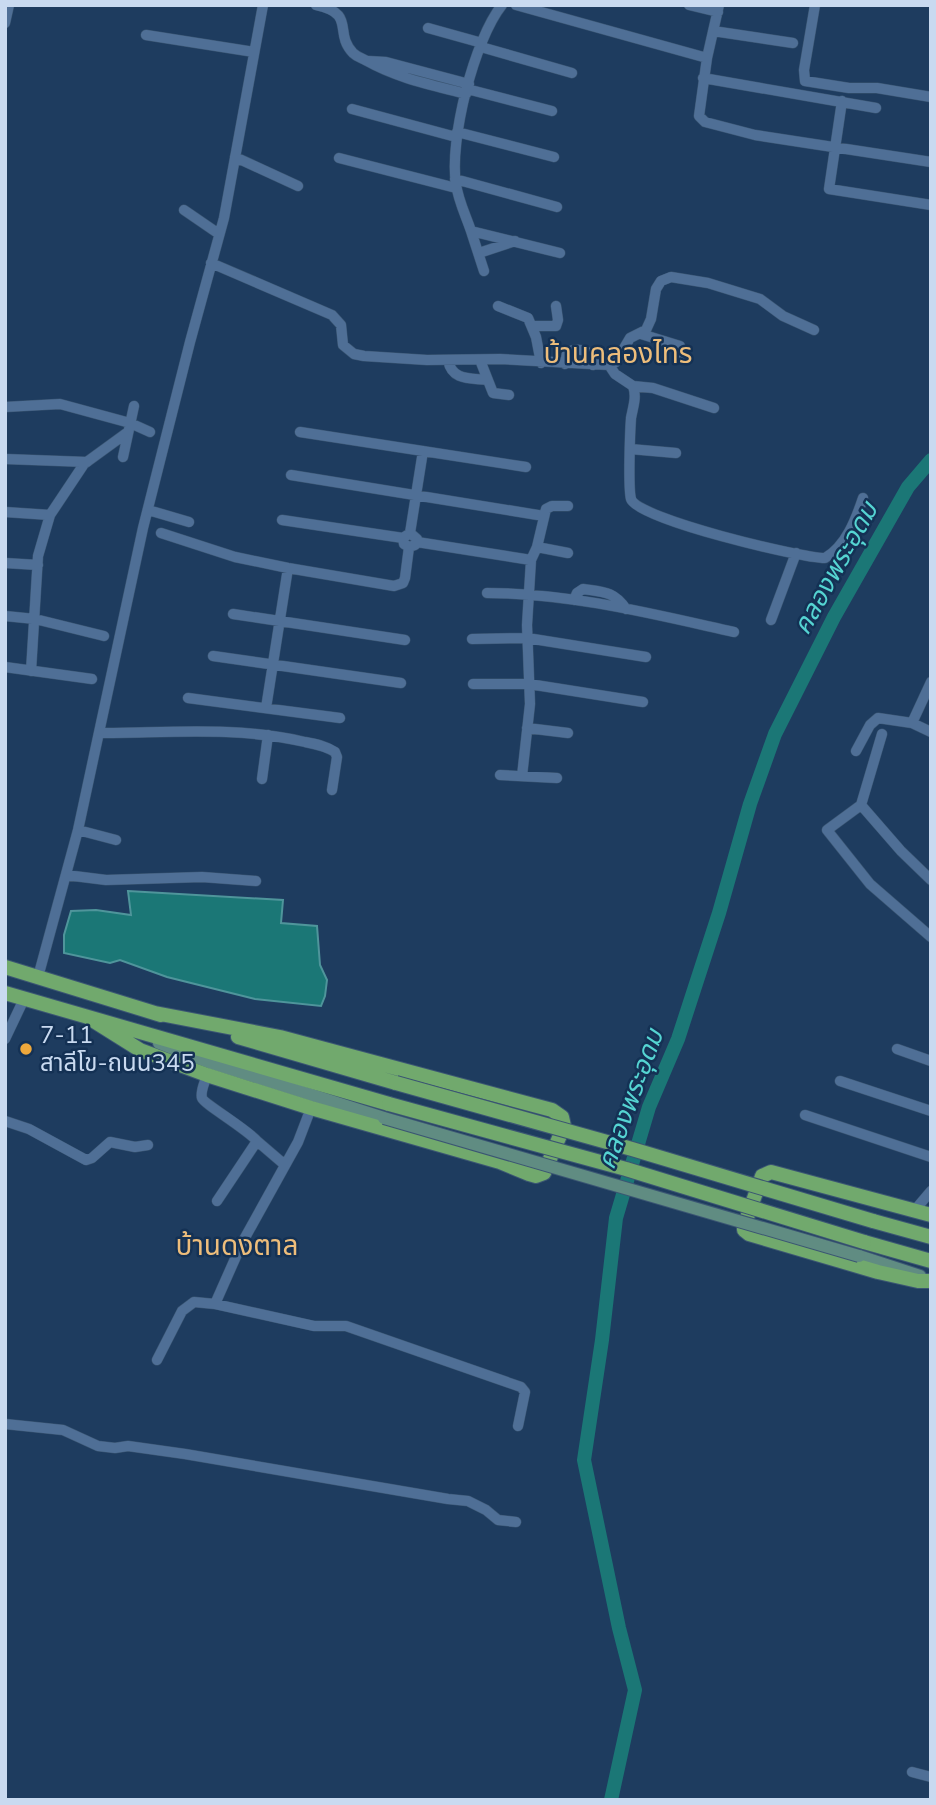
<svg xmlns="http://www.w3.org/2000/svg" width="936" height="1805" font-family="'Nunito Sans','Noto Sans Thai',sans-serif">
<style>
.water{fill:#1b7776;stroke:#4f959b;stroke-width:2}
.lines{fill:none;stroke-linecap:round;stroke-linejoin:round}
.river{stroke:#1b7776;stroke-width:14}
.minor-casing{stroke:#3b5673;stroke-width:11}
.secondary-casing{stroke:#3b5673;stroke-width:14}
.primary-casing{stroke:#3b5673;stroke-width:16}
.minor{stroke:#4f6f96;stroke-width:10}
.secondary{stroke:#608c82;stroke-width:12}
.primary{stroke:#71a96d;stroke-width:14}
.secondary-bridge-casing{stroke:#3b5673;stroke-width:14;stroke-linecap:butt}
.primary-bridge-casing{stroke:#3b5673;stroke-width:16;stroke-linecap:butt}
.secondary-bridge{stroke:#608c82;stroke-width:12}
.primary-bridge{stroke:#71a96d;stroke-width:14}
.poi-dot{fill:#eea83c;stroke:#143154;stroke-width:2.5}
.labels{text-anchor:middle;stroke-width:5;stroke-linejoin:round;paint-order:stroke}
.poi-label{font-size:24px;fill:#c9daf0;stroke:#143154;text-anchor:start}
.water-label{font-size:26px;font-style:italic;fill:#55d4d2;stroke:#143154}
.quarter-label{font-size:28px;fill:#edbd7b;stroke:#143154}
</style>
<rect width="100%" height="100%" fill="#1e3c5f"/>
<path class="water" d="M128,891L283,900L281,923L317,926L320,965L327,980L325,996L321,1006L255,999L167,977L120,960L110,963L64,953V935L71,911L96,910L131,915Z"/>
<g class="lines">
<path class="river" d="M611,1800L635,1690L619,1628L584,1460L602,1340L616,1218L649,1107L678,1039L719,913L750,804L775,734L834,617L908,487L931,460"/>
<defs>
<path id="minor" d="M316,5C357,14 333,32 353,53C357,57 362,58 367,61C397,78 432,85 466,94
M502,5C474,40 449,140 456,184C458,200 466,216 471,231L560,253
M516,5L707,58
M689,5L718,12
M719,5L707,58L699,116L705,122L755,135L931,162
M815,5L804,70L805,81L849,88H877L931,97
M5,23L9,5
M428,28L482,43
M713,31L793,43
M146,35L254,52
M481,47L572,73
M368,61L386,62L469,84
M703,78L876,108
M467,89L552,111
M842,101L829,189L931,205
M352,109L456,137
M457,132L554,157
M235,157L298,186
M339,158L456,188
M455,179L557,207
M184,210L219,234
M471,231L484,271
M479,253L515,241
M211,263L332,315L341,325L343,345L354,354L364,356L427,360L500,359L609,365L616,362L630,338L646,330L651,319L656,289L661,281L671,277L708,283L760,299L783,316L814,330
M498,306L528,318L536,337L541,363
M533,326H556L558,320L556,306
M641,334L680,346L685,359
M448,360C452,381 470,378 487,380
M480,360L493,393L509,395
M565,364L567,353C574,348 586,349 591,355L593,365
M609,365L615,374L633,386L653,388L714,408
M633,386C637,397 633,407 631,418C630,432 628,488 631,499C637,519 801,558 825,558C846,546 856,519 863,498
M5,407L60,404L130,423L150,432
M300,432L526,467
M630,449L676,453
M123,457L134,406
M5,459L87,462
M291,475L544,516
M148,510L189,522
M5,512L50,515
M282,520L403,538
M161,533L235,557L288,568L394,586L403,583L405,578L409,547
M410,533L417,539L415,545L409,547L404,544L403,538L410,533L423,451
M417,542L531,560
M537,547L568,553
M5,563L38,565
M487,593C570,593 653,614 734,632
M574,600L577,593L583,589C603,592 614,591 626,609
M233,614L405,640
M5,616L35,619L104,636
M771,620L796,553
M472,639L527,638L646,657
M213,656L401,683
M5,667L92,679
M31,671L38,556L50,515L84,464L128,432
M473,684H529L643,702
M188,698L340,718
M266,708L288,568
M912,723L931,682
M527,728L568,733
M99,733C167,733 238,726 305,742C316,744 326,746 335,752L337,757L332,790
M882,734L861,805L827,830L870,884L931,937
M856,751L870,725L878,718L912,723L931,732
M500,775L557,778
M522,776L530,704L527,625L531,560L537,547L546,509L552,506H568
M262,779L268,735
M861,805L901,851L931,880
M78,830L116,840
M66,875L106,880L202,877L256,881
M38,977L78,830L143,528L190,342L224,218L263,5
M5,1039L24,999
M897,1049L931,1061
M207,1075C205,1082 200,1091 202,1098C204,1104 247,1129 257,1141L217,1201
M840,1081L931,1111
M805,1115L931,1157
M5,1121L29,1129L86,1160L92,1158L110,1142L135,1147L148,1145
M257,1141L285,1165
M914,1211L931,1191
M215,1304L242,1243L298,1142L311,1108
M157,1360L182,1311L194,1302L215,1304L314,1326H346L521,1387L525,1392L518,1426
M5,1424L63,1430L98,1446L115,1448L128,1446L185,1454L448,1499L468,1501L486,1510L498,1520L516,1522
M912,1772L931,1777"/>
<path id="secondary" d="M159,1043L211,1063L384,1118
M859,1256L920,1276"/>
<path id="primary" d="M5,967L161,1015
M5,993L389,1104
M89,1018L140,1050L207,1075L311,1108L500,1162L529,1174L536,1176L544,1173L564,1126L562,1117L552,1110L280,1037L155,1013
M238,1037L396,1083
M931,1215L771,1172L762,1176L744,1226V1230L749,1234L878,1272L918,1281H931
M873,1221L931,1237
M864,1242L931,1261"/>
</defs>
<use href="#minor" class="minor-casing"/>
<use href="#secondary" class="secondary-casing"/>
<use href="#primary" class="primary-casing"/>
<use href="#minor" class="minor"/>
<use href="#secondary" class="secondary"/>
<use href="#primary" class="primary"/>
<defs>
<path id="secondary-bridge" d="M384,1118L859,1256"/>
<path id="primary-bridge" d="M396,1083L632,1149L873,1221
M389,1104L626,1169L864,1242"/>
</defs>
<use href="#secondary-bridge" class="secondary-bridge-casing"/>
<use href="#primary-bridge" class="primary-bridge-casing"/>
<use href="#secondary-bridge" class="secondary-bridge"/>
<use href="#primary-bridge" class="primary-bridge"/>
</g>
<circle class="poi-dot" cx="26" cy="1049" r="7"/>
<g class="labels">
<g class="poi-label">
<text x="40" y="1043">7-11<tspan x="40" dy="28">สาลีโข-ถนน345</tspan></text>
</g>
<g class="water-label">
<text transform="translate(835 568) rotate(-61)" y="9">คลองพระอุดม</text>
<text transform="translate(630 1099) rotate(-70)" y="9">คลองพระอุดม</text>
</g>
<g class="quarter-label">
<text x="618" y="363">บ้านคลองไทร</text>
<text x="237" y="1255">บ้านดงตาล</text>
</g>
</g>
<rect width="936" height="1805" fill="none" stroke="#c9daf0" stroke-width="14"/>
</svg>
